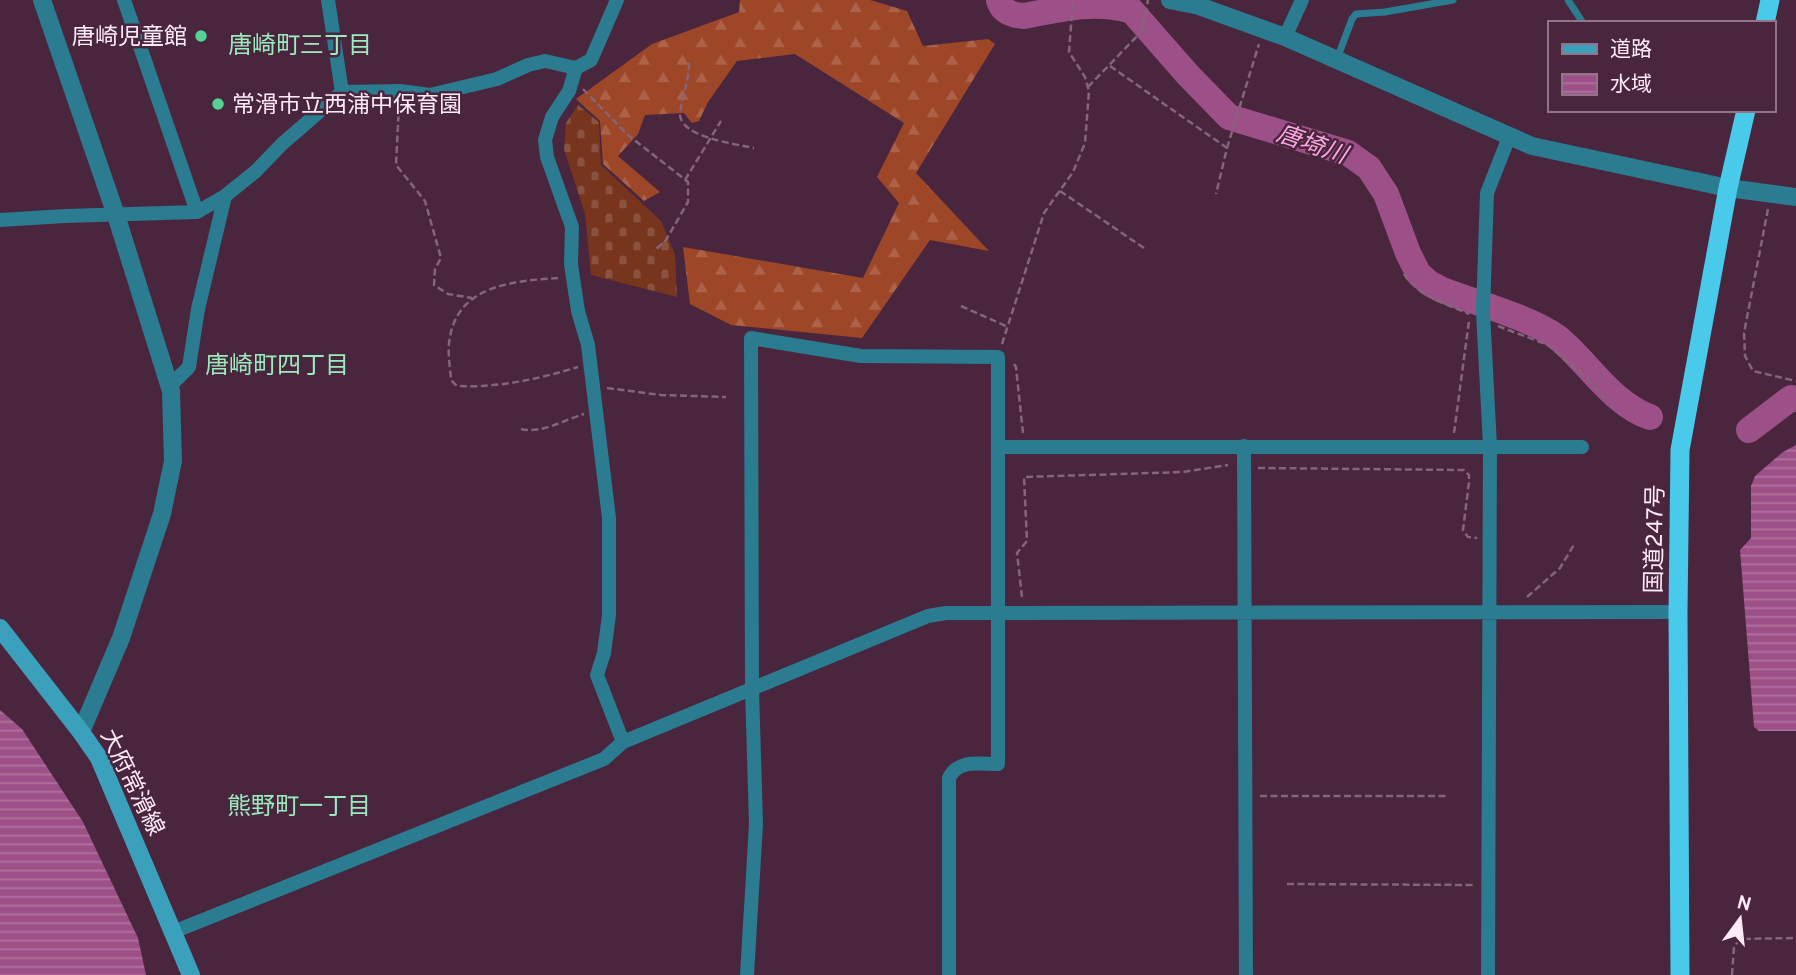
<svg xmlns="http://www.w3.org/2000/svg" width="1796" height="975" font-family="Overpass,'Noto Sans JP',sans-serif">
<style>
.forest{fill:url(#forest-firs)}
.cemetery{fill:url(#cemetery-stones)}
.water{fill:url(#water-rules)}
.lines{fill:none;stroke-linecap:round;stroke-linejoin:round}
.river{stroke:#9d5087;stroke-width:26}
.path{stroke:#84657a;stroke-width:2.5;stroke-dasharray:7 3.5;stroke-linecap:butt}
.service{stroke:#2b7b91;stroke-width:7}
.minor{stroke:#2b7b91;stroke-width:14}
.tertiary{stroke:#2b7b91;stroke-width:18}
.secondary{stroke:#3aa0bc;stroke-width:18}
.trunk{stroke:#49caeb;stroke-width:19}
.poi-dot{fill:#54d396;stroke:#49253e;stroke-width:2.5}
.labels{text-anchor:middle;stroke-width:5;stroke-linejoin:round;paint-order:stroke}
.poi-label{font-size:23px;fill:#feebf7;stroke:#49253e;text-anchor:end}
.street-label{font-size:23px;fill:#feebf7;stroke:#49253e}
.neighbourhood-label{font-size:24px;fill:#9beabe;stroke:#49253e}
.water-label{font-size:24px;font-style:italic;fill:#fda8e2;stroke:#49253e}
</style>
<defs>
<pattern id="forest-firs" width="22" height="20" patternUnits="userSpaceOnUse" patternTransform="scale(1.75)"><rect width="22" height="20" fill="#9d4628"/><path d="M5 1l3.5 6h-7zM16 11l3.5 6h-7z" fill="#ac6148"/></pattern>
<pattern id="cemetery-stones" width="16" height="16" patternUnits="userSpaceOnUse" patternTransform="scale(1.75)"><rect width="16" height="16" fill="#77351e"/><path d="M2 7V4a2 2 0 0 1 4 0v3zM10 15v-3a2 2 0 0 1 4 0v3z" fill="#8b523f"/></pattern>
<pattern id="water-rules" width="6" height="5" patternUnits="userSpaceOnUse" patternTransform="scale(1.75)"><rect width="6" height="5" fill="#9d5087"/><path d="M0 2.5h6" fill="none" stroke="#b1729f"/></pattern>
</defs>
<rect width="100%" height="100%" fill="#49253e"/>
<path class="forest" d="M740,0H870L907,11L923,46L988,39L995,44L916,173L989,251L930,240L862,338L731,325L690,304L683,247L863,278L899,203L877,177L904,123L795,54L737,61L708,102L699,121L692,123L684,113L645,115L638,134L618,156L660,192L644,201L603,164L600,121L576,99L652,44L739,12Z"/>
<path class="cemetery" d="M578,105L599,122L601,165L661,221L675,255L677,297L591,275L585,214L564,149L566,123Z"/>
<path class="water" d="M1796,445V731H1759L1754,727L1740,550L1751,538V486L1755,476L1783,452Z
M0,710L22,729L83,822L138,938L146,975H0Z"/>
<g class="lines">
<path class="river" d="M999,0C1002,12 1012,15 1024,16C1060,9 1096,0 1132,11L1188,75L1229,117L1348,153L1369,168L1386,194L1408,253L1418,273L1429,283L1442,290C1474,302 1531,318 1557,337C1587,361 1613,405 1650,417
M1749,430L1791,398L1796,399"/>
<path class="path" d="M689,63C689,80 683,94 680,112C677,137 736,144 754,148
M1110,66L1227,148L1216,194
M1088,87L1142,31L1148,0
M583,89L628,135L688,182V202L666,240L654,251
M399,104L396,165L425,201L441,258L435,269L434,285L448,294L472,298
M1227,148L1259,44
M685,180L721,121
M1060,191L1144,248
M1768,209L1744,333L1745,356L1753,371L1796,381
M1404,274C1418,296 1447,304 1469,314
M558,278C516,281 459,284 450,337C447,350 450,366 451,380L457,386C499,388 538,379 578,367
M961,306L1008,327
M1498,326L1548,345L1583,375L1609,402
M1002,344L1044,213L1073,172L1085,143L1089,91L1085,77L1069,52L1073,0
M1014,364L1016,367L1023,433
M607,388L661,395L726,397
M521,429C541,434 564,420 584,414
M1454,433L1469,321
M1258,468L1464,470L1469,475V482L1463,530L1468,537L1477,538
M1022,597L1017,553L1027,541L1024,477L1183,472L1228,465
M1527,597L1560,568L1575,543
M1260,796H1449
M1287,884L1476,885
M1732,975L1734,947L1740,939L1796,938"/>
<path class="service" d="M1568,0L1583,23
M1337,59L1352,19L1356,14L1385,12L1453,0"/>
<path class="minor" d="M124,0L197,212
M328,0L342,92
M1285,37L1302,0
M576,68L569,91L552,117L545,140L547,157L572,227L571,264L578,311L588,345L609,518V615L604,653L597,675L623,742
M0,220L65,216L197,212L225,196L256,171L282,144L342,92L400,91L430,95L497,79L528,65L545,61L576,68L591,60L617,0
M170,386L189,367L198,309L225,196
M1244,446L1246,975
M999,447H1582
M173,932L604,759L623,742L928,616L946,613L1678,612
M747,975L756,824L752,689L751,338L861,356L998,357V764C979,764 958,759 949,778V975
M1488,975L1490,446L1483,312L1487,193L1509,137"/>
<path class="tertiary" d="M42,0L116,215L171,391L173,461L162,514L121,638L81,732
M1170,0L1199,6L1285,37L1532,146L1728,188L1796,197"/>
<path class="secondary" d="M0,628L81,732L99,758L191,975"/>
<path class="trunk" d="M1765,23L1770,0
M1680,975L1678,612L1680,450L1728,188L1746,110"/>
</g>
<g class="poi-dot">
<circle cx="201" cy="36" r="7"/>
<circle cx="218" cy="104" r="7"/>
</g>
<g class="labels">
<g class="poi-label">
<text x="187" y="44">唐崎児童館</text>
<text x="232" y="112" text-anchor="start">常滑市立西浦中保育園</text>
</g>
<g class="street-label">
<text transform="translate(1654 539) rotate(-89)" y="8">国道247号</text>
<text transform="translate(133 782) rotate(64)" y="8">大府常滑線</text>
</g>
<g class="neighbourhood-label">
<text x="300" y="53">唐崎町三丁目</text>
<text x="277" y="373">唐崎町四丁目</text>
<text x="299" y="814">熊野町一丁目</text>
</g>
<g class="water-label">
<text transform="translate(1312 144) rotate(19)" y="8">唐埼川</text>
</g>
</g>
<rect x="1548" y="21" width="228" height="91" fill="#49253e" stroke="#917488" stroke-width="2"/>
<rect x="1562" y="44" width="35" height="10" fill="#3aa0bc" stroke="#917488" stroke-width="2"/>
<text x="1610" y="56" font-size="21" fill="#feebf7">道路</text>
<rect x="1562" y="74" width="35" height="21" fill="url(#water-rules)" stroke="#917488" stroke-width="2"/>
<text x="1610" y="91" font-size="21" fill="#feebf7">水域</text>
<g transform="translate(1740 919) rotate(15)" stroke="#49253e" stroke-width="5" paint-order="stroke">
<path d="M0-5L12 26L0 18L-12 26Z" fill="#feebf7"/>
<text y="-10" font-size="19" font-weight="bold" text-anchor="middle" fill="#feebf7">N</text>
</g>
</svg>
